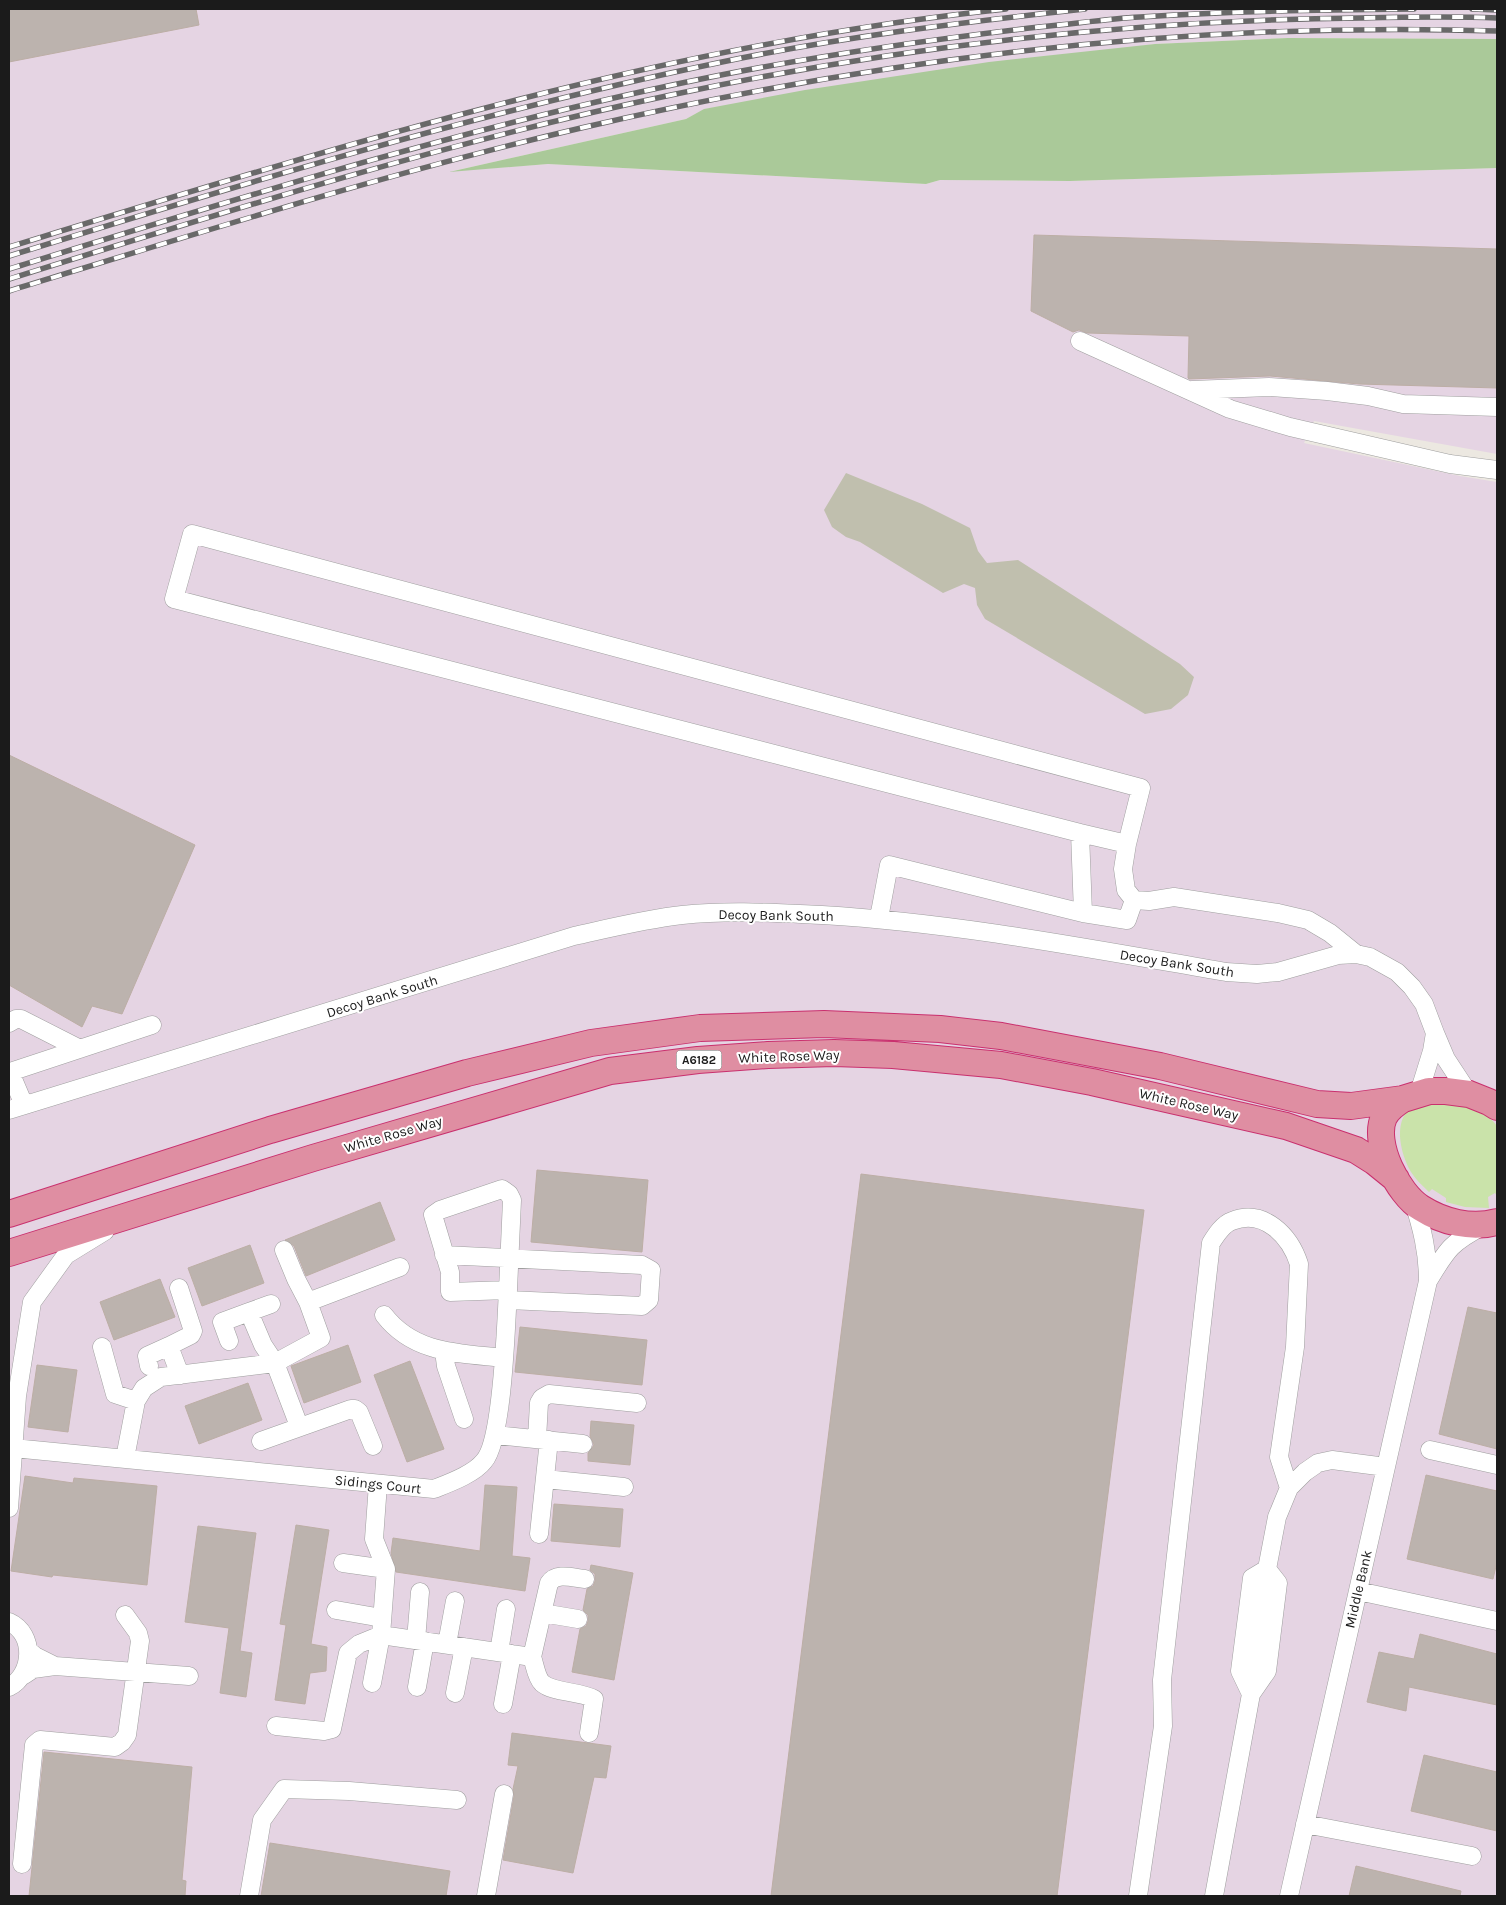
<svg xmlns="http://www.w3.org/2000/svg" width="1506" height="1905" font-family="Karla,sans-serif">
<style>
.industrial{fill:#e5d4e3}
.construction{fill:#c0bfae}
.grass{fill:#cae3aa}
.forest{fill:#aac999}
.building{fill:#bcb3ae;stroke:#bcaea5}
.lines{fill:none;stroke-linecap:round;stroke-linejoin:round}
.minor-casing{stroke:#9f9f9f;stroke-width:19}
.highway-casing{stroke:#c9306e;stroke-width:28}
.minor{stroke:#fff;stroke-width:18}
.highway{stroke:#df8ea2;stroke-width:26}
.rail-casing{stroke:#696969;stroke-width:5.5}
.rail{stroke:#fff;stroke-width:4;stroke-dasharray:11;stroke-linecap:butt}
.labels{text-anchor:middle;stroke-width:4;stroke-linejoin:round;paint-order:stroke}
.shield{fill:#fff;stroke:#5f5f5f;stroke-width:1}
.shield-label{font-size:12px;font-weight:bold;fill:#1b1b1b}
.street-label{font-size:14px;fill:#1b1b1b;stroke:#fff}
</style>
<rect width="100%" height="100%" fill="#ece8e1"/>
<path class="industrial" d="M9,9H1497V39L1288,38L1155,44L705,109L686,119L453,171L548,164L926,184L940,180L1070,181L1497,168V454L1314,421L1304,443L1460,476L1497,482V1896H9Z"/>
<path class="construction" d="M846,473L922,504L970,528L978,551L987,563L1018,560L1180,664L1194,677L1188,695L1171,709L1145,714L985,619L977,605L975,588L964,584L943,593L860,542L846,537L832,527L824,510Z"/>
<path class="grass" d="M1450,1101C1467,1107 1486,1111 1497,1126V1196L1495,1193L1488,1197L1489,1208L1465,1207L1446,1202V1198L1432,1189L1429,1192C1422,1185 1416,1180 1411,1172C1400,1154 1391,1116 1416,1105C1425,1101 1440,1102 1450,1101Z"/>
<path class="forest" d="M1288,38L1497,39V168L1070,181L940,180L926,184L548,164L449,172L686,119L704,109L805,90L989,62L1155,44Z"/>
<path class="building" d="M9,9H196L199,25L9,62Z
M1034,235L1497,249V388L1359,384L1270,376L1189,379L1188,378L1189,336L1087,333L1079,330L1073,332L1031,311Z
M9,755L195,845L122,1014L92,1006L82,1027L9,985Z
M537,1170L648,1180L642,1252L531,1242Z
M861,1174L1144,1210L1057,1896H771Z
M380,1202L395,1240L306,1276L294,1246L285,1240Z
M250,1245L264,1283L202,1306L188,1268Z
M160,1279L175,1317L114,1340L100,1302Z
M1468,1307L1497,1313V1449L1439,1434Z
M520,1327L647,1340L642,1385L515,1372Z
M348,1345L361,1382L304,1403L291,1366Z
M410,1361L444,1449L407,1462L374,1375Z
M37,1365L77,1370L68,1432L28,1427Z
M248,1383L262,1420L199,1444L185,1406Z
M591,1421L634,1425L630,1465L588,1461V1453L594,1445L590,1436Z
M1426,1475L1497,1491V1562L1493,1579L1407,1559Z
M25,1476L73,1483L74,1478L157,1486L147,1585L53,1575L52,1577L11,1571Z
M485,1485L517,1487L512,1556L530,1558L525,1591L396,1572L391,1553L393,1538L480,1551Z
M554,1504L623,1509L620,1547L551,1541Z
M296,1525L329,1530L311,1644L327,1647L326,1671L310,1673L305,1704L275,1700L286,1625L280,1624Z
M198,1526L256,1533L240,1651L252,1653L246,1697L220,1693L229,1628L185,1622Z
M591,1565L633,1573L614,1680L572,1672L580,1629L586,1626L588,1621V1615L583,1610L587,1589L593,1586L595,1581V1574L590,1570Z
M1420,1634L1497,1654V1705L1409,1687L1406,1711L1367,1702L1379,1652L1414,1659Z
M512,1733L611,1746L606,1778L594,1777L573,1873L503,1860L514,1796L513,1789L518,1766L508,1765Z
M44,1752L192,1767L182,1880L186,1881L185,1896H29Z
M1424,1755L1497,1772V1831L1411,1811Z
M270,1843L450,1871L446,1896H261Z
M1356,1866L1461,1891L1460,1896H1349Z"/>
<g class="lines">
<defs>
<path id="minor" d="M1080,341L1230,409L1290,427L1450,464L1497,470
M1192,390L1269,387L1327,391L1368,396L1403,404L1497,407
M1080,833L1127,844L1141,788L192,534L174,599L1080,833L1083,913
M1127,844L1123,869L1126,890L1134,900L1149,901L1174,897L1278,913L1308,920L1330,933L1356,954
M879,918L889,865L1083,913L1127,920L1134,900
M9,1023L16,1019H21L80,1049
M1419,1093L1432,1051L1435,1033L1446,1059L1469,1094
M24,1105L10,1072L152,1025
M9,1110L574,936C610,928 646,919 682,915C729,910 775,913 822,915C958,923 1092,949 1226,972L1257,974L1278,972L1338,955L1356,954L1370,957L1397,972L1412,987L1424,1004L1435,1033
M284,1250L296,1279L308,1302
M444,1255L642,1265L651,1270L649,1300L642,1306L508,1300
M1428,1281C1447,1250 1450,1243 1483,1226
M179,1288L193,1331L191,1335L169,1346L180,1375
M249,1312L271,1304
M384,1315C414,1354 459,1353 504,1358
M229,1341L222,1322L249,1312L263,1345L275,1363L299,1426
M102,1347L115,1394L136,1401
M444,1351L446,1366L464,1419
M149,1366L147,1356L169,1346
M496,1435L583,1444
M537,1439L539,1403L542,1398L549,1394L637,1403
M261,1441L351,1409H355L359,1412L373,1446
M13,1448L434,1489C449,1483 474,1474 484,1461C503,1440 506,1323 508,1290L512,1200L509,1194L502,1189L440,1210L433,1215L450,1272V1292L508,1290
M1430,1450L1497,1465
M125,1458L136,1401L144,1388L161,1377L275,1363L321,1338L308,1302L400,1267
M545,1479L624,1487
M378,1484L374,1539L386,1569L381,1635L532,1657C535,1665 536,1677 542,1683C553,1693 580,1691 594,1699L589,1733
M9,1508L17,1396L32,1302L66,1255L105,1231
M539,1534L549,1440
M343,1563L386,1569
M1358,1591L1497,1621
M336,1610L382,1618
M542,1613L578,1619
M9,1622C36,1634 33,1675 9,1687
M416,1640L420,1592
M447,1644L455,1601
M499,1652L506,1609
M532,1657L549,1583C557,1572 573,1578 585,1579
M55,1666L189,1676
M24,1675L33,1669L55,1666L35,1656L29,1651
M372,1683L381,1635
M417,1687L425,1641
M1252,1691L1267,1569
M455,1693L464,1647
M1251,1694L1267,1671L1278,1583L1267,1569L1277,1517L1289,1488L1305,1472L1318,1463L1332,1460L1386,1467
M503,1704L512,1654
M276,1726L324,1731L332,1729L348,1653L359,1644L381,1635
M1305,1824L1472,1856
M22,1864L34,1745L40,1740L115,1747L122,1742L127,1735L140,1641L138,1633L125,1615
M249,1896L262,1820L284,1789L349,1791L457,1800
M486,1896L504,1794
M1138,1896L1163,1726L1162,1680L1211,1243C1216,1235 1223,1224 1232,1221C1264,1208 1290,1236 1299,1264L1295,1347L1279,1457L1289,1488
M1214,1896L1251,1694L1240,1671L1252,1578L1267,1569
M1289,1896L1428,1281C1428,1252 1422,1228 1413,1200"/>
<path id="highway" d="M1403,1099C1395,1104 1388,1109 1384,1117C1372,1143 1398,1194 1421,1208C1443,1222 1471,1229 1497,1222
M9,1214L270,1130L467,1073L591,1043L700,1028L824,1024L940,1029L1001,1036L1160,1066L1317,1104L1351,1106L1403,1099L1429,1091H1446L1469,1094L1489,1102L1497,1107
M9,1253L313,1158L610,1071L698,1060L768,1055L834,1053L893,1055L1001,1065L1092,1082L1286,1126L1356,1150L1375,1162L1396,1179"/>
</defs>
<use href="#minor" class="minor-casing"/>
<use href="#highway" class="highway-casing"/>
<use href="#minor" class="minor"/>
<use href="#highway" class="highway"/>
<defs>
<path id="rail" d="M1472,9L1497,10
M9,247C336,147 665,44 1006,9
M9,256C244,183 480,112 722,62C841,37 963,22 1085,9
M9,269C245,196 482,122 726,74C829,54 934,39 1039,27C1073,24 1106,19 1140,17C1231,11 1322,10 1414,9
M9,279C227,211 447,142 671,95C897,47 1128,20 1360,18C1406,17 1451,16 1497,18
M9,291C198,233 388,173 581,128C882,58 1189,21 1497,31"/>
</defs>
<use href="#rail" class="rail-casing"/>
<use href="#rail" class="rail"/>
</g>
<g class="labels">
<rect class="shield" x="676.5" y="1050.5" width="45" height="19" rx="4"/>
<g class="shield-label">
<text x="699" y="1064">A6182</text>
</g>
<g class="street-label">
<text transform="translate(776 915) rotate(1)" y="5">Decoy Bank South</text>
<text transform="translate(1177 963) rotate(9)" y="5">Decoy Bank South</text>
<text transform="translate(382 996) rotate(-17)" y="5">Decoy Bank South</text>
<text transform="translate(789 1056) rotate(-2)" y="5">White Rose Way</text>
<text transform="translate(1189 1104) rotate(13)" y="5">White Rose Way</text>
<text transform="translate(393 1134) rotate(-16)" y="5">White Rose Way</text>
<text transform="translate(378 1484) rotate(6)" y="5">Sidings Court</text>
<text transform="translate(1358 1589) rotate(-77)" y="5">Middle Bank</text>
</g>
</g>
<rect width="1506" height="1905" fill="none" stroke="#1b1b1b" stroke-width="20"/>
</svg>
